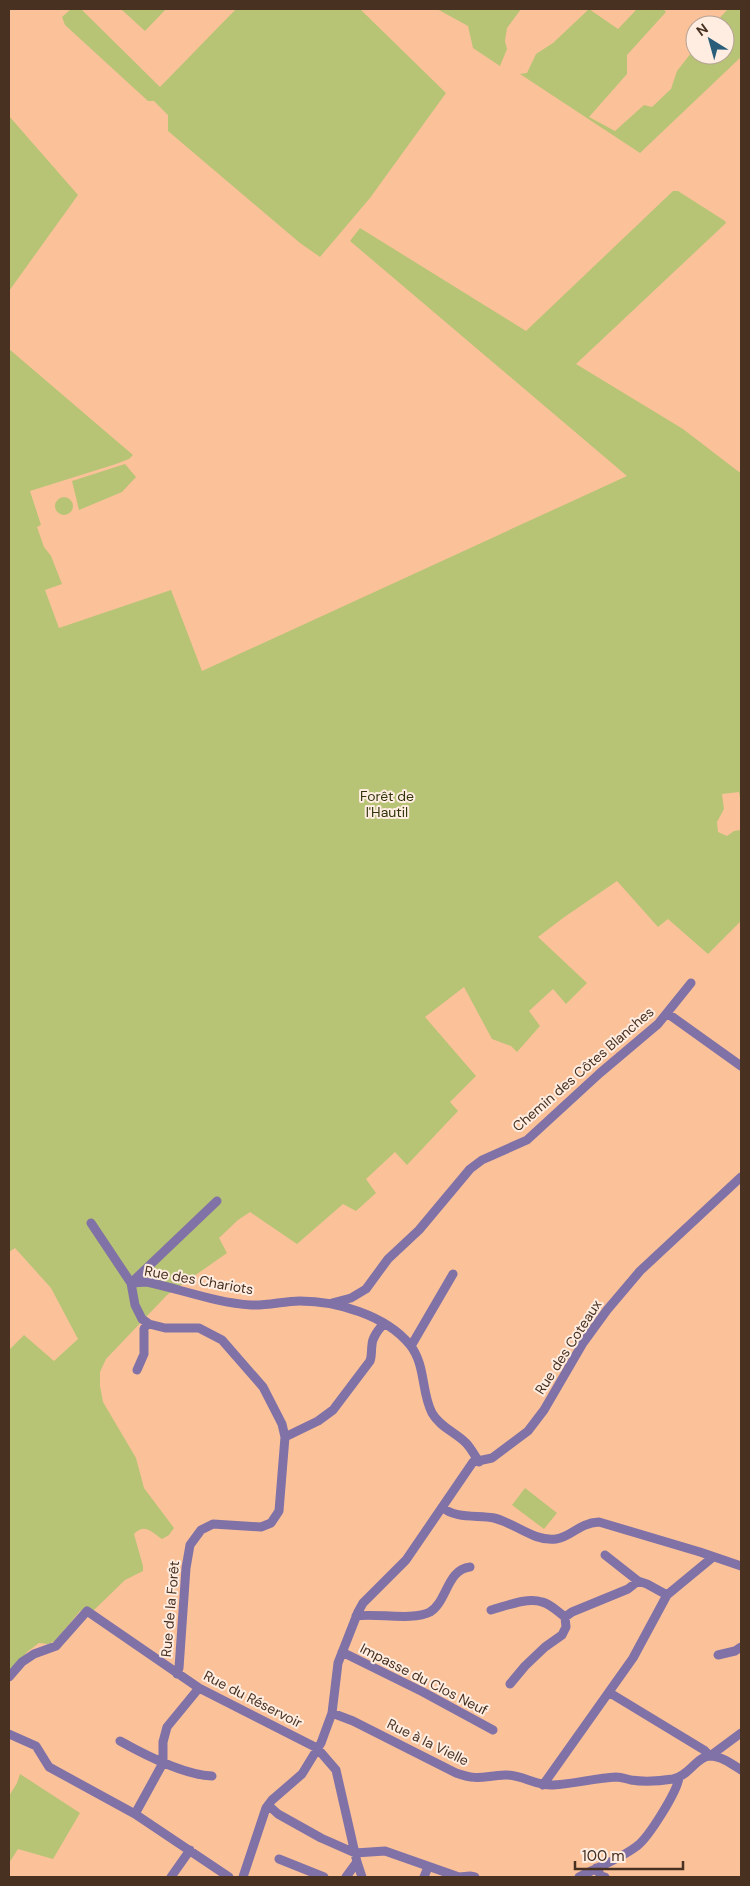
<svg xmlns="http://www.w3.org/2000/svg" width="750" height="1886" font-family="'DM Sans',sans-serif">
<style>
.green{fill:#b7c375}
.lines{fill:none;stroke-linecap:round;stroke-linejoin:round}
.street{stroke:#8071a7;stroke-width:9}
.labels{text-anchor:middle;stroke-width:4;stroke-linejoin:round;paint-order:stroke}
.park-label{font-size:14px;fill:#31360c;stroke:#ffede1}
.street-label{font-size:14px;fill:#483121;stroke:#ffede1}
</style>
<rect width="100%" height="100%" fill="#fbc29a"/>
<path class="green" d="M71,9H81L160,87L236,9H360L446,93L370,198L320,257L300,243L168,131V115L154,101H148L65,25L62,17Z
M123,9H166L145,31L122,10Z
M437,9H521L507,28L505,41L507,49L500,66L473,48L468,26Z
M589,9L618,29L637,9H663L666,12L627,55V74L589,117L615,131L644,105L652,107L671,89L677,71L695,48V55H725V25H713L728,9H741V57L640,153L520,74L527,73L536,54L553,43Z
M9,116L78,195L9,291Z
M673,191H678L725,221L726,223L576,364L683,429L739,472L741,471V805L739,792L722,794L724,809L717,822L718,832L727,836L734,831L741,830V921L708,954L668,919L658,927L617,881L563,918L538,937L587,983L566,1004L553,989L529,1011L540,1026L517,1052L511,1046L492,1039L464,987L425,1017L476,1076L450,1102L458,1111L407,1165L395,1152L366,1179L376,1193L356,1211L343,1204L297,1244L250,1212L238,1220L219,1238L227,1253L167,1295L106,1359L100,1372V1386L103,1402L136,1458L144,1488L174,1528L169,1535L162,1539C151,1532 145,1523 134,1534L143,1566V1571L125,1580L94,1610H84L80,1611L55,1641L48,1644L39,1643L27,1652L9,1674V1350L24,1335L54,1361L78,1339L51,1288L15,1248L9,1252V349L133,455L129,459L116,464L30,491L41,525L37,527L44,547L51,556L62,584L45,590L59,628L171,590L202,671L627,476L350,241L360,228L526,331Z
M125,464L136,477L122,492L79,510L72,481Z
M55 506a9 9 0 1 1 18 0a9 9 0 1 1-18 0Z
M525,1488L557,1513L544,1529L512,1505Z
M20,1774L80,1813L53,1859L18,1849L9,1863V1796L17,1783Z"/>
<g class="lines">
<path class="street" d="M667,1013L741,1066
M91,1223L131,1283L135,1305L142,1319L149,1324L165,1328H199L222,1340L263,1387L282,1424L285,1437L279,1511L271,1523L261,1527L213,1524L201,1530L190,1545L186,1568L179,1668L177,1674
M131,1283L147,1282C180,1289 217,1303 251,1305C267,1306 284,1301 300,1301C336,1301 386,1315 410,1345C426,1365 421,1392 432,1413C440,1427 455,1432 466,1443C471,1448 475,1456 479,1462
M131,1283L217,1201
M332,1303L351,1298L366,1289L388,1259L419,1230L470,1169L482,1160L527,1140L600,1073L658,1024L691,983
M411,1346L453,1274
M137,1370L144,1354V1329L147,1323
M285,1437L318,1421L333,1410L370,1361C372,1356 371,1351 372,1345C372,1337 379,1329 384,1323
M442,1507C455,1519 477,1515 494,1518C515,1523 534,1542 556,1539C572,1537 578,1523 599,1522L700,1552L741,1566
M605,1555L638,1581
M491,1610C506,1606 527,1597 542,1602C551,1604 558,1612 565,1617L572,1612L628,1589L638,1581L647,1584L667,1595
M356,1616C376,1613 413,1621 430,1612C447,1602 447,1569 470,1567
M342,1652L423,1692L493,1730
M718,1655L735,1651L741,1647
M9,1677L22,1662L34,1654L56,1646L87,1611L199,1688L317,1748L336,1770L357,1862L362,1877
M510,1684L525,1666L545,1647L562,1635L566,1627L565,1617
M610,1693L704,1750L710,1756L741,1733
M332,1713L353,1721L456,1773C478,1781 483,1776 505,1775C521,1774 536,1786 553,1785C575,1784 595,1778 616,1777C622,1777 626,1779 631,1780C644,1782 660,1781 673,1779C689,1776 697,1756 710,1756C721,1756 732,1764 741,1770
M9,1734L36,1746L49,1767L135,1814L229,1877
M120,1741C145,1755 183,1775 212,1776
M543,1785L633,1658L667,1595L713,1557
M268,1805L278,1814L321,1838L355,1853L385,1851L459,1877L470,1876L475,1877
M135,1814L163,1763V1742L167,1727L199,1688
M279,1859L324,1877
M596,1868L601,1876L605,1877
M171,1877L190,1850
M243,1877L266,1808L272,1800L302,1774L321,1743L332,1713L338,1663L358,1612L363,1603L406,1560L473,1462L492,1458L528,1431L544,1410L583,1343L607,1310L640,1271L741,1177
M346,1877L357,1862
M424,1877L428,1867
M579,1877C598,1867 620,1859 637,1846C648,1838 678,1791 679,1777"/>
</g>
<g class="labels">
<g class="park-label">
<text x="387" y="801">Forêt de<tspan x="387" dy="16">l'Hautil</tspan></text>
</g>
<g class="street-label">
<text transform="translate(583 1069) rotate(-41)" y="5">Chemin des Côtes Blanches</text>
<text transform="translate(199 1280) rotate(10)" y="5">Rue des Chariots</text>
<text transform="translate(568 1347) rotate(-57)" y="5">Rue des Coteaux</text>
<text transform="translate(170 1609) rotate(-85)" y="5">Rue de la Forêt</text>
<text transform="translate(424 1679) rotate(27)" y="5">Impasse du Clos Neuf</text>
<text transform="translate(253 1699) rotate(27)" y="5">Rue du Réservoir</text>
<text transform="translate(428 1742) rotate(26)" y="5">Rue à la Vielle</text>
</g>
</g>
<rect width="750" height="1886" fill="none" stroke="#483121" stroke-width="20"/>
<g transform="translate(710 40) rotate(323)"><circle r="24" fill="#ffede1" stroke="#b6a294"/>
<path d="M0-4L9 19L0 12L-9 19Z" fill="#2a5d79"/>
<text y="-8" font-size="14" font-weight="bold" text-anchor="middle" fill="#483121">N</text>
</g>
<path d="M575 1861v8h108v-8" fill="none" stroke="#483121" stroke-width="2.5"/>
<text x="582" y="1861" font-size="15" fill="#483121" stroke="#ffede1" stroke-width="4" paint-order="stroke">100 m</text>
</svg>
